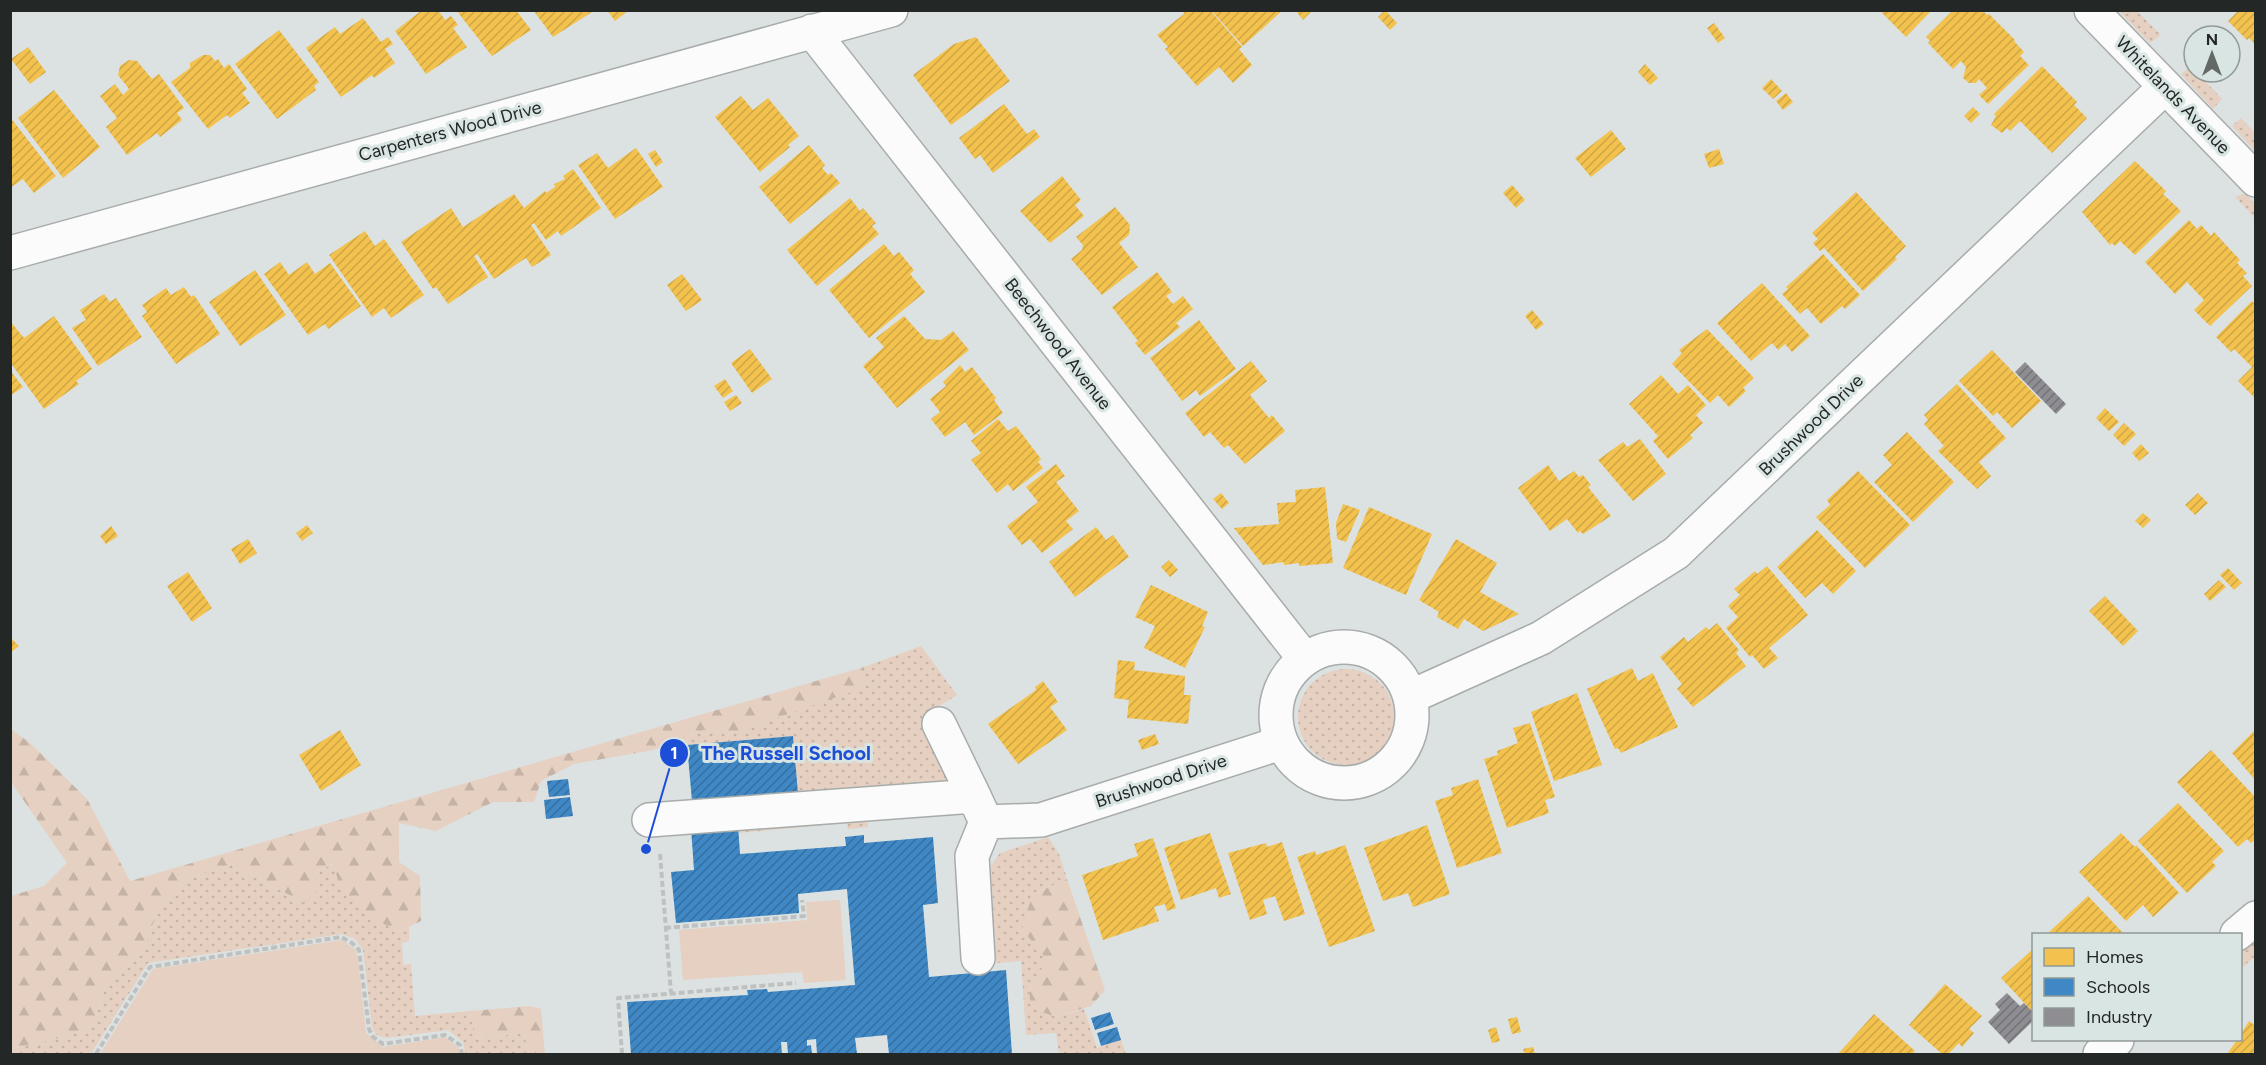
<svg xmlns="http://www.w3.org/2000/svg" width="2266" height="1065" font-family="Figtree,sans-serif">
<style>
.grass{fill:url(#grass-dots)}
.forest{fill:url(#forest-firs)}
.garden{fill:#e6d0c1}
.homes{fill:url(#homes-hatch)}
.schools{fill:url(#schools-hatch)}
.industry{fill:url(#industry-hatch)}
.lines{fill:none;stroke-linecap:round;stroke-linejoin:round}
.minor-casing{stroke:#a7acab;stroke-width:36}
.path{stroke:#bfc1c0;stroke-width:4;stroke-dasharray:6 3;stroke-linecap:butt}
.minor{stroke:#fafbfa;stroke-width:33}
.labels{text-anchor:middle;stroke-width:6;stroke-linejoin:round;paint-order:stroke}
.street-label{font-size:18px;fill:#232827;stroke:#d9e5e3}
.leader{fill:none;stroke:#1d4ed8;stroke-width:2}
.callout-dot{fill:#1d4ed8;stroke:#d9e5e3;stroke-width:2}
.mark-label{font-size:18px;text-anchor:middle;font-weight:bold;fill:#fff}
.callout-label{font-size:20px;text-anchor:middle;font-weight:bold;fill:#1d4ed8;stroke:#d9e5e3;stroke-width:6;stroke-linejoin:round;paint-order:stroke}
</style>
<defs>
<pattern id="grass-dots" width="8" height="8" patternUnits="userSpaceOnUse" patternTransform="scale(1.5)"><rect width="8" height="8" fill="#e6d0c1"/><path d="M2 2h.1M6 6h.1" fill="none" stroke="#c5b3a6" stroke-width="1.8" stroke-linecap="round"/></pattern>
<pattern id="forest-firs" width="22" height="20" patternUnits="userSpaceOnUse" patternTransform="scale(1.5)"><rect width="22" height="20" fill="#e6d0c1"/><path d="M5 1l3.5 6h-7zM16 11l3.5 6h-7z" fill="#c5b3a6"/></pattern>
<pattern id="homes-hatch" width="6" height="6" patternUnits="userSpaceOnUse" patternTransform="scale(1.5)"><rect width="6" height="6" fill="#f2c14e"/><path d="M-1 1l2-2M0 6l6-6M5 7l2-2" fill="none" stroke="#cfa644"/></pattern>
<pattern id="schools-hatch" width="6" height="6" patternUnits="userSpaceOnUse" patternTransform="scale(1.5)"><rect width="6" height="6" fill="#3f88c5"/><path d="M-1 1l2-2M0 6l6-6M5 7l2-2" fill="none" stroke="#346fa0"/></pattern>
<pattern id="industry-hatch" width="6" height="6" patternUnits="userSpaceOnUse" patternTransform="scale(1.5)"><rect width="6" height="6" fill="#8d8d92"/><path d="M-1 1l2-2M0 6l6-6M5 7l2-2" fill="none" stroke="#737377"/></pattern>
</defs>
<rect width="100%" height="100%" fill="#dce2e1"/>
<path class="grass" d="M2119,11H2137L2161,35L2150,43Z
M2191,66L2222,99L2213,109L2181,74Z
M2241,118L2255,133V151L2232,126Z
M2245,193L2255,204V218L2235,197Z
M921,646L957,695L924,715L950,791L798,793L793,736L687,745L683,738L706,729L727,735L865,687L864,667Z
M1298 717a48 48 0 1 1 96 0a48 48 0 1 1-96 0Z
M867,814L868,827L848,829L847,823L739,833L738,825Z
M1048,837L1059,854L1067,879L1032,895L1047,960L1029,990L1056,1017L1084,1009L1097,1048L1121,1039L1126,1054H1059L1056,1033L1026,1035L1021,961L996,963L991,866L1000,853Z
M334,864L340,886L398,932L409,927V941L402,943L403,965L411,964L415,1016L470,1011L476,1039L525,1033L527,1054H465L463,1042L448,1030L386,1038L376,1035L372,1027L363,950L355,939L342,934L148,963L91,1054H11V1049L64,1037L92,1027L105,987L143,952L157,912L185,879L231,865L305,903L314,872Z
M2255,940V956L2241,969L2240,953Z"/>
<path class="forest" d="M864,667L866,687L727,735L706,729L653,750L574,764L541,781L534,802H493L436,831L399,823V862L420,876L421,921L398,932L363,912L340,886L333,864L315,872L318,889L305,903L231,865L185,879L157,912L143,952L105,987L92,1027L64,1037L11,1049V896L44,886L67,863L11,782V729L30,743L87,799L130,881Z
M1067,879L1105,990L1091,1006L1056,1017L1031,1008L1029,990L1047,960L1022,929L1032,895Z
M530,1006L541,1009L545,1054H527L525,1033L475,1039L470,1011Z"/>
<path class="garden" d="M840,900L846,980L804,983L802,972L683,980L679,930L807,920L806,902Z
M342,940L355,949L358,959L366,1033L383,1047L445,1037L459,1048L460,1054H100L153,969Z"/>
<path class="homes" d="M422,10H438L445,20L451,16L458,25L453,28L467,47L426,74L395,31Z
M456,10H516L531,30L492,56Z
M533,10H595L553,37Z
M607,10H629L615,21Z
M1183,10H1210L1242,47L1239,49L1252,65L1233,83L1219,67L1197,86L1165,49L1168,47L1157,35L1184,14Z
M1211,10H1283L1243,46Z
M1295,10H1313L1303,20Z
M1385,10L1397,23L1390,30L1378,17Z
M1879,10H1932L1906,37Z
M1953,10H1982L1987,15L1989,14L2015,40L2014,41L2024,52L2020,56L2029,65L1988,104L1979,95L1987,88L1979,79L1976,83H1969L1963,78L1966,67L1961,61L1953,69L1928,43L1930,41L1926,37Z
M2239,10H2256V45L2249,38L2247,40L2228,21Z
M363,18L381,42L388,37L393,44L385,49L395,63L374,78L372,75L341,97L306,48L335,27L340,34Z
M1714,23L1725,38L1718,43L1707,28Z
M279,30L319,82L314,86L316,90L277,119L235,64Z
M976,37L1010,81L951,125L913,75L954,44Z
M28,47L46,72L30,84L11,59Z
M203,55H210L215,61L218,59L224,68L229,64L247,89L242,93L250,103L230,118L227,115L208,129L171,82L190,68V63Z
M129,60L137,61L152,79L159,74L184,108L177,113L182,120L160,137L157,133L127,155L106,127L117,118L100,96L115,84L123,95L129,89L118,75L120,66Z
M1645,64L1658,78L1650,85L1638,72Z
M2042,66L2077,102L2074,105L2087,118L2052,153L2020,121L2010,131L2007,128L2002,133L1991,125L1996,116L1994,114Z
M1771,79L1782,91L1773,99L1762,88Z
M54,90L100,147L63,178L18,118Z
M1786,93L1793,102L1783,110L1776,101Z
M741,96L753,110L768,98L799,136L788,145L790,147L760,172L715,117Z
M1004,104L1027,134L1034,129L1040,137L993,173L980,155L975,159L959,138Z
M1973,107L1980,114L1971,123L1964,116Z
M10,117L56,176L34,193L23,179L10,188Z
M1611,130L1626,149L1591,177L1575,158Z
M809,145L825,165L822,168L828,175L831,173L840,183L790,224L759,187Z
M636,148L663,187L615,219L578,165L597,153L608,168Z
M1719,149L1724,164L1709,168L1704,154Z
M655,150L663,162L656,167L648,154Z
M2135,161L2166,191L2163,194L2181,211L2135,255L2120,241L2115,246L2112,243L2110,245L2082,212Z
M573,169L601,208L561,236L558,231L546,240L534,223L531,225L551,255L532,267L526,258L494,279L477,254L474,256L488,277L448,304L436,287L433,289L401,242L451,208L463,227L514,194L524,208L545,191L546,193L555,187L554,184L565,179L563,176Z
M1062,176L1081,200L1075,205L1084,216L1050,243L1020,211Z
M1512,185L1525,200L1516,208L1503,193Z
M1856,192L1906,246L1895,257L1897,259L1863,291L1824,248L1820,251L1813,243L1818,239L1812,233Z
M850,198L860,211L863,208L876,223L872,226L879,234L817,286L787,250Z
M1115,207L1130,225L1129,235L1119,243L1138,267L1102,295L1071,259L1082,250L1083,245L1076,237Z
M2189,220L2197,229L2201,225L2211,236L2214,232L2240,260L2237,263L2247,273L2243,276L2252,286L2210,326L2194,310L2204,300L2187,282L2175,294L2145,262Z
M365,231L375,246L384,239L424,295L391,318L384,308L372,317L329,255Z
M884,244L894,256L899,252L914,270L910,274L925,292L869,338L829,290Z
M1823,254L1860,295L1845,309L1842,306L1821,324L1807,308L1800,314L1782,294L1788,289L1786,287Z
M280,262L289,275L307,262L315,274L330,263L361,306L328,329L325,324L308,335L264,274Z
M255,270L286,315L240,346L209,302Z
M1157,272L1172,292L1166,296L1173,304L1183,296L1193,309L1176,323L1180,327L1145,355L1135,343L1138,341L1112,307Z
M682,274L702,300L686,311L667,285Z
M1762,283L1810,336L1792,352L1785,344L1778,350L1772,343L1751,361L1717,323Z
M184,287L191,297L194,295L220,334L176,364L142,316L147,312L142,305L166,288L171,295Z
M104,294L110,302L116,298L142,337L98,366L72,328L86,320L80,310Z
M2252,301L2256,305V399L2238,381L2252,367L2234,349L2231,352L2216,337Z
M1532,310L1544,324L1536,330L1525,316Z
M54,316L92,369L76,381L79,384L44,409L10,362V321L24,338Z
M904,316L925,339L941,340L953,331L969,350L897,408L863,366L884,347L876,338Z
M1199,320L1236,369L1200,396L1196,390L1182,401L1150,358Z
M1707,329L1754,378L1743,388L1746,391L1729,407L1718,395L1710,403L1672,364L1682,353L1679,350Z
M750,349L772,379L752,393L731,363Z
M1992,350L2041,401L2012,428L1997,412L1993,416L1959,381Z
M1251,361L1267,381L1250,395L1269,418L1272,415L1285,431L1245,464L1228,445L1224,448L1210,432L1204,437L1185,413Z
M960,365L965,372L972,367L996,398L994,400L1003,413L974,435L965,422L945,437L931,419L940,412L930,399L946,386L943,382Z
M10,370L23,387L10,396Z
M1661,375L1678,394L1688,385L1706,405L1696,415L1703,423L1690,435L1693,438L1668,459L1653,441L1658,436L1629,404Z
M725,379L733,391L723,398L714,386Z
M1957,384L2006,438L1979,462L1991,476L1977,489L1938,451L1944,446L1924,424L1928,420L1924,415Z
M736,395L742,403L730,411L724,402Z
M2105,408L2119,422L2109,431L2096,418Z
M998,419L1008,431L1016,426L1041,459L1038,462L1043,468L1013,491L1008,484L997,493L971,460L981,453L971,441Z
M2124,423L2136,434L2124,446L2113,435Z
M1907,432L1954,482L1913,522L1874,482L1892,465L1883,455Z
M1640,439L1666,474L1633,501L1598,460L1623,442L1627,447Z
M2141,444L2149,453L2139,461L2132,453Z
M1056,464L1065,476L1056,482L1079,511L1066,521L1073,529L1042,553L1030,539L1022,545L1007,526L1038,502L1026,487Z
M1548,465L1559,481L1574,471L1579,477L1583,475L1591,485L1588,487L1611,516L1583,534L1580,531L1578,533L1567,519L1550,531L1518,488Z
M1858,471L1910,525L1865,568L1816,517L1830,505L1827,500Z
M1325,487L1333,563L1299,566V563L1284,565V562L1263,565L1234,528L1279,524L1277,503L1296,502L1295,490Z
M1221,493L1229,503L1222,509L1213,499Z
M2198,493L2208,503L2195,515L2185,505Z
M1343,504L1360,510L1346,542L1337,539L1336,523Z
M1369,507L1432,534L1406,595L1343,568Z
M2143,513L2151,520L2143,528L2135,521Z
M307,525L313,533L302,541L296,533Z
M111,526L118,536L106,544L100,536Z
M1096,527L1106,540L1113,535L1129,557L1075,597L1049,562Z
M1817,530L1856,571L1833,594L1822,583L1805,598L1777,567Z
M248,539L257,553L240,564L231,549Z
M1456,539L1497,563L1480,592L1519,614L1483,631L1464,619L1458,629L1437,617L1439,612L1419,600Z
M1169,560L1178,570L1170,577L1161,567Z
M1767,566L1808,615L1769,648L1778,658L1764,669L1752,655L1750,657L1726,628L1738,617L1728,606L1740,595L1734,589L1755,571L1757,574Z
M2228,568L2242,583L2234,590L2220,575Z
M188,572L212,608L192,622L167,586Z
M2219,580L2226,587L2210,601L2204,594Z
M1151,585L1208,612L1202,626L1205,627L1185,668L1144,648L1155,626L1135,617Z
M2105,596L2138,631L2123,646L2089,611Z
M1717,623L1739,650L1736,653L1746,666L1693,707L1677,689L1682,684L1660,657L1684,637L1688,642L1706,627L1709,630Z
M10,637L19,646L10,653Z
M1118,660L1135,662L1134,670L1185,676L1184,695H1191L1188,724L1127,718L1129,700L1114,698Z
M1632,668L1638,681L1653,673L1678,727L1621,753L1618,748L1615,749L1587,689Z
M1043,681L1058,702L1050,707L1067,730L1018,764L988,724L1036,690L1035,687Z
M1577,693L1602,765L1554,781L1531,712Z
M1530,723L1555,797L1545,800L1549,813L1507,828L1484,759L1498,755L1497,751L1518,743L1513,728Z
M2256,729V781L2232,753Z
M340,730L361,765L321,791L299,755Z
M1155,734L1159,744L1142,750L1138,740Z
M2211,750L2256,798V839L2251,843L2247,839L2238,847L2177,782Z
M1478,779L1502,853L1457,868L1435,801L1453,795L1451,788Z
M2178,803L2224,851L2212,862L2216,866L2187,893L2138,841Z
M1427,825L1450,894L1413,907L1408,893L1383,901L1364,848Z
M1210,833L1231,894L1219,898L1216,888L1181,900L1164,848Z
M2121,833L2135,847L2136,845L2179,893L2153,917L2143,905L2126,921L2079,872Z
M1153,838L1176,908L1167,911L1165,904L1154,907L1159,921L1103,940L1082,875L1138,856L1134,844Z
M1282,842L1305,914L1284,921L1275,896L1263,900L1267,914L1250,920L1228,853L1266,843L1267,847Z
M1345,845L1375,931L1329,947L1297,857L1315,851L1316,855Z
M2088,896L2124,934H2051L2049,932Z
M2034,948V1009L2032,1011L2001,978Z
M1945,984L1982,1016L1969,1029L1974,1033L1962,1047L1959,1043L1948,1054H1942L1909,1025Z
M1874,1014L1915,1051L1912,1054H1838Z
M1517,1017L1521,1032L1512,1034L1508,1019Z
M2249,1021L2256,1026V1054H2227L2237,1040H2241V1034Z
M1496,1027L1500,1041L1492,1043L1488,1030Z
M1533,1047L1535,1054H1525L1523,1049Z"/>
<path class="schools" d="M793,736L798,793L692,801L687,745Z
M568,779L570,795L549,797L547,781Z
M570,797L573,816L546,819L544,800Z
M738,825L740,854L846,846L845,837L864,835V843L933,837L938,903L923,905L929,977L1006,970L1012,1054H889L887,1035L855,1038L857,1054H817L816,1039L807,1040V1046L811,1045L812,1054H788L787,1042H781L782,1054H631L627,1002L748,995L747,990L767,989L768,992L855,985L847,889L798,894L799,913L676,923L671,872L694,870L691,828Z
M1110,1012L1114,1024L1095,1030L1091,1018Z
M1117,1027L1121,1040L1101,1046L1097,1033Z"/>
<path class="industry" d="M2025,362L2066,404L2056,414L2015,372Z
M2007,993L2020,1006L2024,1003L2032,1011L2034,1009V1020L2009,1044L1988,1022L2000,1010L1995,1004Z"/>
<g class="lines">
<defs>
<path id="minor" d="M2091,10L2256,180
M812,31L1304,658
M10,253L891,10
M1276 715a68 68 0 1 1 136 0a68 68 0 1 1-136 0Z
M1410,697L1541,638L1676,553L2165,87
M939,724L974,796
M649,820L974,796L986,822
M2237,934L2256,918
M978,958L972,856L986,822L1041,820L1281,743
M2100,1054L2117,1040"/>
</defs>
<use href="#minor" class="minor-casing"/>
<path class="path" d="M660,854L671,993
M665,928L804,916L802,900
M96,1054L150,967L341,937L352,943L359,950L369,1029L373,1037L383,1044L445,1035L460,1045L462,1054
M622,1054L618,998L796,983"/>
<use href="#minor" class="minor"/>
</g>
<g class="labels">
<g class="street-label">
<text transform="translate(2173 95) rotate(46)" y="6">Whitelands Avenue</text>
<text transform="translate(450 131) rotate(-15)" y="6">Carpenters Wood Drive</text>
<text transform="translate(1058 344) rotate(52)" y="6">Beechwood Avenue</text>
<text transform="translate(1811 425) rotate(-44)" y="6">Brushwood Drive</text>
<text transform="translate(1161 781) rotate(-18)" y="6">Brushwood Drive</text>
</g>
</g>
<path class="leader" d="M646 849L674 753"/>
<g class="callout-dot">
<circle cx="646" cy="849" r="6"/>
<circle cx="674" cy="753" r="15"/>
</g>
<g class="mark-label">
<text x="674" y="759">1</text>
</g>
<g class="callout-label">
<text x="786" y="760">The Russell School</text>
</g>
<rect width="2266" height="1065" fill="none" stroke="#232827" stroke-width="24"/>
<rect x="2032" y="933" width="210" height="108" fill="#d9e5e3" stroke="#909998" stroke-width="1.5"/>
<rect x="2044" y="948" width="30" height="18" fill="#f2c14e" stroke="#909998" stroke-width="1.5"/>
<text x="2086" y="963" font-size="18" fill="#232827">Homes</text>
<rect x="2044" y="978" width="30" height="18" fill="#3f88c5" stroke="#909998" stroke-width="1.5"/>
<text x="2086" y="993" font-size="18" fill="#232827">Schools</text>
<rect x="2044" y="1008" width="30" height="18" fill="#8d8d92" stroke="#909998" stroke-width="1.5"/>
<text x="2086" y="1023" font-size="18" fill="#232827">Industry</text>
<g transform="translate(2212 54)"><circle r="28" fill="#d9e5e3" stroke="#909998" stroke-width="1.5"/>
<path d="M0-4.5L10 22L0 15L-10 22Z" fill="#646968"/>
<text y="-9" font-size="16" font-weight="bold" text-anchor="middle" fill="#232827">N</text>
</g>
</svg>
